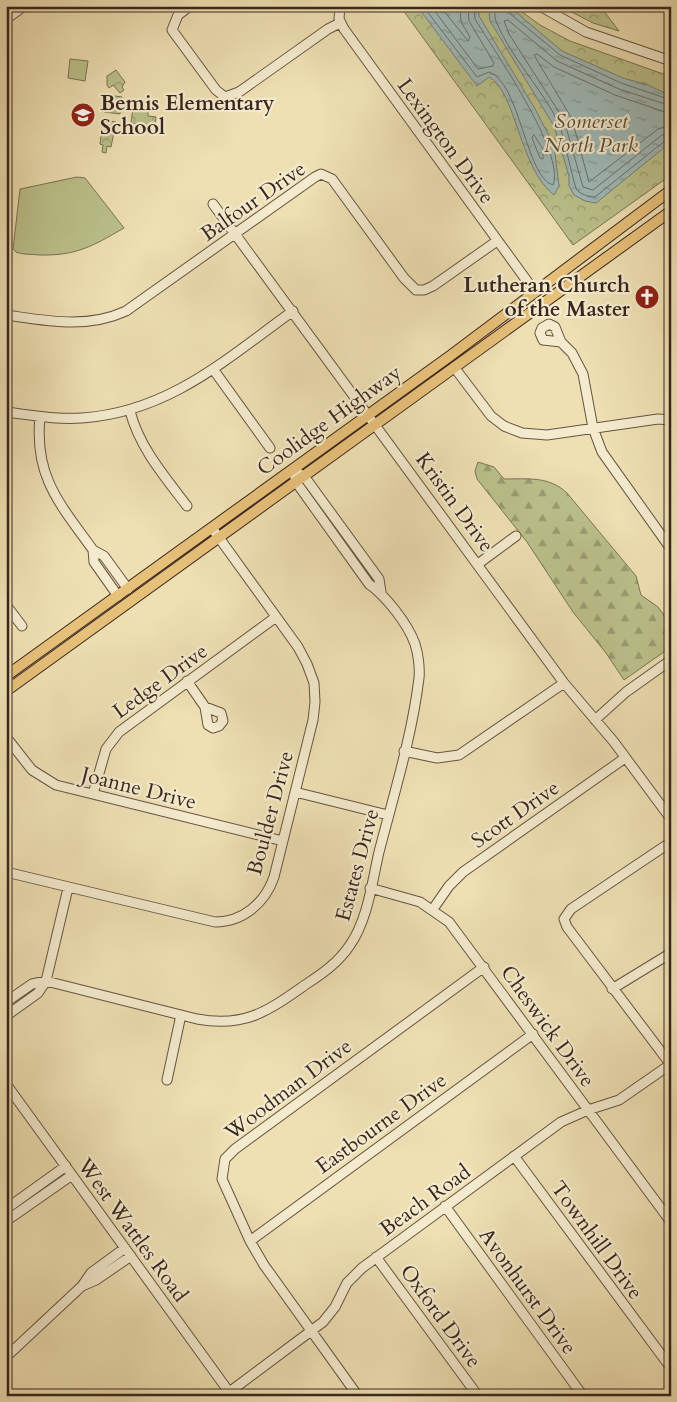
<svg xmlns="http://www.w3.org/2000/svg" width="677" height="1402" font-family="Cardo,serif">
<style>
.forest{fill:url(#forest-firs);stroke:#7a7454}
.park{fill:url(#park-crowns);stroke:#7a7454}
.garden{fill:#bbc18b;stroke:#7a7454}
.water{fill:url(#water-ripples);stroke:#767f7a}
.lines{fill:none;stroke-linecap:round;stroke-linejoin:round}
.shore{stroke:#6c706b;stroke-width:1}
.minor-casing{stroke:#665443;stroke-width:11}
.major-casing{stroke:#38261e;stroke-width:12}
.minor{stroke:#f4ebce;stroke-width:9}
.major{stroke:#e7c07a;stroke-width:10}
.labels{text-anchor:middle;stroke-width:4.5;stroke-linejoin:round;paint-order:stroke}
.poi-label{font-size:21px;font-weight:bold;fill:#38261e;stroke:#f4ebce;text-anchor:start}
.park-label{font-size:21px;font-style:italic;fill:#594d39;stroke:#f4ebce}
.street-label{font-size:21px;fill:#38261e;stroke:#f4ebce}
</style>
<defs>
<pattern id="forest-firs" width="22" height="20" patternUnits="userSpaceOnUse" patternTransform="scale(1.25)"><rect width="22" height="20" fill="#bbc18b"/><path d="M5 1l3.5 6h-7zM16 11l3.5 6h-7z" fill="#999d71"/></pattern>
<pattern id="park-crowns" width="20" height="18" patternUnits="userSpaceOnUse" patternTransform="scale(1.25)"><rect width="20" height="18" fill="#bbc18b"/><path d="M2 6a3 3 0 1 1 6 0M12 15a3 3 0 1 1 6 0" fill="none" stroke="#999d71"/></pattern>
<pattern id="water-ripples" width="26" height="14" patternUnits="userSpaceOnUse" patternTransform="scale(1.25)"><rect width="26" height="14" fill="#9fbab8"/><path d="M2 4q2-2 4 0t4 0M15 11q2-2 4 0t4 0" fill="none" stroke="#839795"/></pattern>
</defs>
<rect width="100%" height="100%" fill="#eee0b3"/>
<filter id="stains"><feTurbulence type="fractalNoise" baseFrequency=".004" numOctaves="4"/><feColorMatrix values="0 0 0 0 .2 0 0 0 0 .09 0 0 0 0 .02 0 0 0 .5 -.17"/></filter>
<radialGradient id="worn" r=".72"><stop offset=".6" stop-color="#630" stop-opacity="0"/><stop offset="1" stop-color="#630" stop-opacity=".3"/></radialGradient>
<path class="forest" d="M478,462L494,467L504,479C528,479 549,476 567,493L636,576L641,595L658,607L671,625V647L624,680L606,653L573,612L527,542L477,479L475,471Z"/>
<path class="park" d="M402,6H514L540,25L570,41L669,76L671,175L573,245L403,10Z
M560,6H600L619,31L593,23Z
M116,70L125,82L122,87L124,90L120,93L113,85L109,88L107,85V76Z
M133,108L148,110V116L156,117L155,125L131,123Z
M103,120L116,122L111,147L107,146L106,153L102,152L103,145L100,144Z"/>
<path class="garden" d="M70,59L88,61L85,81L68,78Z
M107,95L122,97L120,114L104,112Z
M77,177L85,178L124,228C93,246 76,256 39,255C32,254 23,255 16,252L13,249L20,189Z"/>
<path class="water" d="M417,6H479V16L534,107L554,145L559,186L554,195C519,168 516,91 489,77L477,86Z
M495,6L511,8L562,51L623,78L648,85L671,96V142L596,203L585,201L574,195L569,186V176L554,126L490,21L489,9Z"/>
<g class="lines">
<path class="shore" d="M423,6L477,77L489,72C520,82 526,178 553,185C566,153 493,49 475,19L474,6
M431,6L478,69L493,66L494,63L469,21L468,6
M440,6L468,41L470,37L461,22L460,6
M496,6C495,11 494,16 496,21C510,57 542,88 559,124C564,136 574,187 577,190C582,195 589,197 595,197L666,140L671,139
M506,6L508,12L560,55L621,83L671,100
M671,106L619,89L557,61L508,20L504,21L509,34L564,120L583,187L593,190L662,135L671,133
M671,114L615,95L554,67L537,54L534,55L572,119L589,182L658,129L671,125
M534,135L543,149V159L540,158L532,138Z"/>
<defs>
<path id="minor" d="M190,6L178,15L172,30L216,90L225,97L239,92L328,29L340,23
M340,6L339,19L344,29L535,292
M540,6L586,32L671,61
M6,19L24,6
M213,204L564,683L614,742L671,819
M6,315C48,321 87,329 126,311L315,177L321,174L332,179L404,278L416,290H424L433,286L497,241
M561,342L543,340L540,333L542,328L549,324L555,327L561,342L572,353L583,374L593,428L602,452L671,549
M454,367L491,416L504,426L522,433L547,435L658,419L671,420
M213,369L270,448
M130,411C139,447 165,477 187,506
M6,412C31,415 57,420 82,418C169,412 226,359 293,311
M40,417C34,477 60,504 93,550L94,562L118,596
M298,473L304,476L379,579L381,592
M93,550L104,556L128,589
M478,564L516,536
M6,605L22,626
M187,681L205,707L208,725L213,728L219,726L223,721L221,713L205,707
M595,720L626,692L671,660
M6,737L32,770L56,785L283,841
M404,751L437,758L459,755L564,683
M295,792L388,815
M93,794L106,749L119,732L276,617
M671,842L571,909L564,919L567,927L671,1065
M6,872L215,922C243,922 265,903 274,877L313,720L315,702L314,683L307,664L298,647L212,528
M370,888L420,902L449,922L671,1222
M433,909L449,886L463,872L625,758
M612,989L671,953
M6,1002L32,984L46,981L197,1019C245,1028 268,1011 305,985C322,974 339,962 350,945C368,919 372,882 379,852C394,794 412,736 419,678C420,668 418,653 415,644C408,624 386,596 369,584L296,482L293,469
M6,1016L38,993L46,981L68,888
M167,1080L181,1015
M6,1084L232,1396
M514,1156L671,1368
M445,1206L583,1396
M6,1209L66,1166
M6,1221L72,1175
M250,1241L533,1034
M125,1248L91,1273L82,1286L96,1280L131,1256
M376,1257L478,1396
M6,1357L82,1286
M224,1396L323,1322L335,1307L347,1283L362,1268L561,1122L588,1110L619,1100L671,1064
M358,1396L264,1265L250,1241L222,1179L225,1159L235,1149L484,967"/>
<path id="major" d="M6,676L450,356L671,190
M6,691L671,211"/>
</defs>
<use href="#minor" class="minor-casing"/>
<use href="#major" class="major-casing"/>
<use href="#minor" class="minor"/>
<use href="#major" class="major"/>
</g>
<defs>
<symbol id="school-disc" viewBox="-11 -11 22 22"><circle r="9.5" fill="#8f2418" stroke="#f4ebce"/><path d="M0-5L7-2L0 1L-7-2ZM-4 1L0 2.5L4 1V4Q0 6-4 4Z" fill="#fff"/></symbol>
<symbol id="church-disc" viewBox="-11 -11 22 22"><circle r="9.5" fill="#8f2418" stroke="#f4ebce"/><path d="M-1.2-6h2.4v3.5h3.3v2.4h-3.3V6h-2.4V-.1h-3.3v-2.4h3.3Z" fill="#fff"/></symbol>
</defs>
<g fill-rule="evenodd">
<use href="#school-disc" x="69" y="101" width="28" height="28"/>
<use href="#church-disc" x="633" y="283" width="28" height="28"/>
</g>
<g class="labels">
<g class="poi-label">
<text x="100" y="110">Bemis Elementary<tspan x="100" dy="24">School</tspan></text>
<text x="630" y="292" text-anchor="end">Lutheran Church<tspan x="630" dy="24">of the Master</tspan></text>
</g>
<g class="park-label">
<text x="591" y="128">Somerset<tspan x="591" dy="24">North Park</tspan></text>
</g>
<g class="street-label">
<text transform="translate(446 141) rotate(54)" y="7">Lexington Drive</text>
<text transform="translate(253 201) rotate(-35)" y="7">Balfour Drive</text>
<text transform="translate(329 420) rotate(-36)" y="7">Coolidge Highway</text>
<text transform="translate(455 502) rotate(54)" y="7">Kristin Drive</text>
<text transform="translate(160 681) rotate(-36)" y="7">Ledge Drive</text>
<text transform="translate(139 788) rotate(14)" y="7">Joanne Drive</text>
<text transform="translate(270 813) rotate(-75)" y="7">Boulder Drive</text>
<text transform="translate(515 814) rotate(-35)" y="7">Scott Drive</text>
<text transform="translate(357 865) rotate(-75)" y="7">Estates Drive</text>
<text transform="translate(548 1026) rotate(54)" y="7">Cheswick Drive</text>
<text transform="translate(288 1089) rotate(-37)" y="7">Woodman Drive</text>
<text transform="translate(381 1123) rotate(-36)" y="7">Eastbourne Drive</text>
<text transform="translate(425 1200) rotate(-36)" y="7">Beach Road</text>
<text transform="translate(133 1230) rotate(54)" y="7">West Wattles Road</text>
<text transform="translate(597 1240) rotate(54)" y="7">Townhill Drive</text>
<text transform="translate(528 1291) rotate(54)" y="7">Avonhurst Drive</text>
<text transform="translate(441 1316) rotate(54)" y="7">Oxford Drive</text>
</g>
</g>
<rect width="677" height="1402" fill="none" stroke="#eee0b3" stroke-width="25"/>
<rect x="8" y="8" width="662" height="1387" fill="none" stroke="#38261e" stroke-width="2.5"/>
<rect x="12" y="12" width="652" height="1377" fill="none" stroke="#38261e"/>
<rect width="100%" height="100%" filter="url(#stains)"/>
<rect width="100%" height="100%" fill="url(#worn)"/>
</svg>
